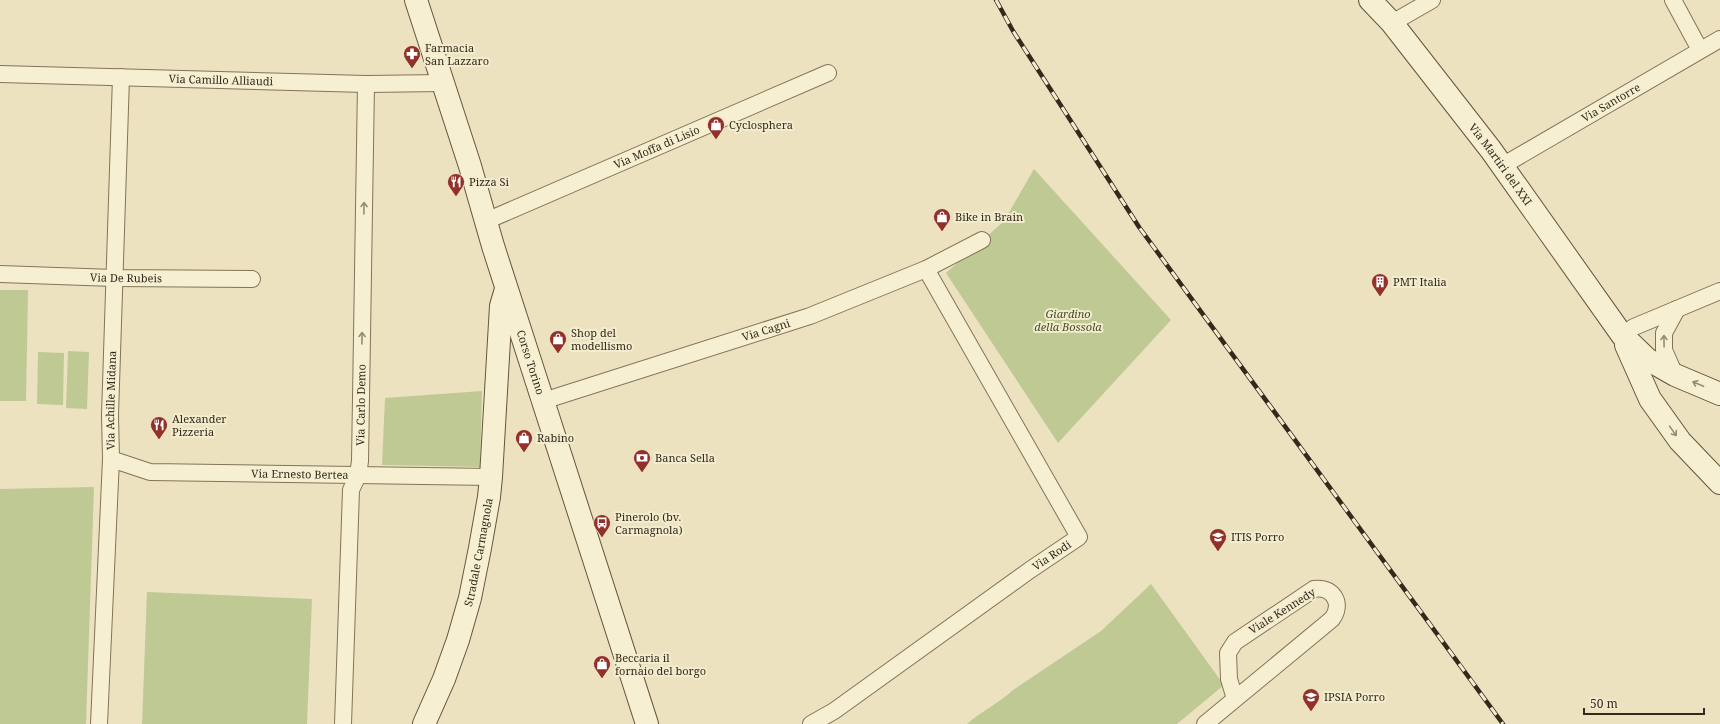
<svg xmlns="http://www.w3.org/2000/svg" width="1720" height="724" font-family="'Noto Serif',serif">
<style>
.green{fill:#bfc994}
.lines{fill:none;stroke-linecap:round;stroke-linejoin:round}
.street-casing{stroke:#847358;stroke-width:18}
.secondary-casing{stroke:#66543c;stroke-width:24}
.street{stroke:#f7efd2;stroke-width:16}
.secondary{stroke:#f7efd2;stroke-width:22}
.rail-casing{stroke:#342a1c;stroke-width:4.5}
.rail{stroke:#f4eccf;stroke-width:3;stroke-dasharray:9;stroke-linecap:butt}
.oneway{stroke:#968c77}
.labels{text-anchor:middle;stroke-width:4;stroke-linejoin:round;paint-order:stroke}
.poi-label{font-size:11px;fill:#342a1c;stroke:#f4eccf;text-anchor:start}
.street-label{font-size:11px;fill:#342a1c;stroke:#f4eccf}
.park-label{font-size:11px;font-style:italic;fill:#425024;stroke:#f4eccf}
</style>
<rect width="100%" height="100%" fill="#ece2c0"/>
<path class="green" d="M1034,169L1171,320L1058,443L946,273L1004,221Z
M0,290H28L26,401H0Z
M68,351L89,352L87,409L66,408Z
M38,352L64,353L63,405L37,404Z
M482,391L480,467L382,465L385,398Z
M94,487L86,724H0V489Z
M1151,584L1224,685L1177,724H967C982,711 999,703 1013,690L1101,631Z
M147,592L312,599L307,724H142Z"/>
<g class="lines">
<defs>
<g id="street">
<path d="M1673,0L1700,50"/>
<path d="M1392,23L1432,0"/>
<path id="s1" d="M0,74L366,84L443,83"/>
<path id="s2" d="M1502,166L1720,39"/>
<path id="s3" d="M486,221L828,73"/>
<path id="s4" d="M0,274L114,278L252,279"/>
<path d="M1622,335L1634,327L1720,291"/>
<path d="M1675,375L1664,350V333L1677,309"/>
<path id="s5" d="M543,401L810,316L926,269L982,240"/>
<path id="s6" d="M111,459L150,472L491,477"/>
<path id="s7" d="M99,724L111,459L110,415L121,77"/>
<path id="s8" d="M343,724L351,490L358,475L360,461L366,84"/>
<path id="s9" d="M811,724L834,711L1030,570L1079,537L926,269"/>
<path d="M1205,724L1332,619C1344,603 1332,586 1314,589L1235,642L1228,653L1229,679L1235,699"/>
</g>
<g id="secondary">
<path id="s10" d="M416,0L470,166L493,246L543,401L647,724"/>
<path id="s11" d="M1370,0L1392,23L1491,150L1622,335L1647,359L1675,375L1720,394"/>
<path d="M1626,345L1650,399L1680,441L1720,483"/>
<path id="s12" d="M424,724L444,679L458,640L470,598L480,548L489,497L491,477L501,306L506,289"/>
</g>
</defs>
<use href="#street" class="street-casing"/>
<use href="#secondary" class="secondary-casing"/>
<use href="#street" class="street"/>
<use href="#secondary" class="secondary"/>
<defs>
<path id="rail" d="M996,0L1013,31L1139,227L1503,724"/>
</defs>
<use href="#rail" class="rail-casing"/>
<use href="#rail" class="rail"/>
</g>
<defs><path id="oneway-shaft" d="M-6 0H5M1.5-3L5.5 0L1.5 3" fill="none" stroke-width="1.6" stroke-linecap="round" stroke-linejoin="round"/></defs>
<g class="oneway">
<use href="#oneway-shaft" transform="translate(364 208) rotate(-89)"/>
<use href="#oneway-shaft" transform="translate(362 338) rotate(-89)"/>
<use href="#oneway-shaft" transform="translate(1664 341) rotate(-91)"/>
<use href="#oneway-shaft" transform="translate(1698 384) rotate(-157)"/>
<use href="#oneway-shaft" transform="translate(1673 431) rotate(55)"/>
</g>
<defs>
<symbol id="pharmacy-pin" viewBox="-11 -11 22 30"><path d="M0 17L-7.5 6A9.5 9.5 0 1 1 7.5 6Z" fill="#91312a" stroke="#f4eccf"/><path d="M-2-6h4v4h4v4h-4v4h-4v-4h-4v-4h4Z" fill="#fff"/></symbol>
<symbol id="shop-pin" viewBox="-11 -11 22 30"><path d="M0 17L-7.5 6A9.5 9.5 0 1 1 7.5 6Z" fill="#91312a" stroke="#f4eccf"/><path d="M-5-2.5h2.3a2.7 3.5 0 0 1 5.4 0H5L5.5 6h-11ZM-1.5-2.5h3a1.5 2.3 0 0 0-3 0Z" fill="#fff"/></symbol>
<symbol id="restaurant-pin" viewBox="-11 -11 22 30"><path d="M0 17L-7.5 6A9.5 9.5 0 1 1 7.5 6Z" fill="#91312a" stroke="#f4eccf"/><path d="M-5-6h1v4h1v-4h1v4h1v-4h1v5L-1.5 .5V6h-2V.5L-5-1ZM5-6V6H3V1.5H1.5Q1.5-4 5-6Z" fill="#fff"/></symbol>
<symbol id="building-pin" viewBox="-11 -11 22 30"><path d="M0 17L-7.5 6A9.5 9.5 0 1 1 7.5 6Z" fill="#91312a" stroke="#f4eccf"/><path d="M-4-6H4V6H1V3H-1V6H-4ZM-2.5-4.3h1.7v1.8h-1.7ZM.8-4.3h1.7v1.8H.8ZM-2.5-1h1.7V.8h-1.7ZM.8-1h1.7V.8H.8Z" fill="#fff"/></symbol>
<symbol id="bank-pin" viewBox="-11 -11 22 30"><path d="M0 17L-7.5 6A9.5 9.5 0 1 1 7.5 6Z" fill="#91312a" stroke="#f4eccf"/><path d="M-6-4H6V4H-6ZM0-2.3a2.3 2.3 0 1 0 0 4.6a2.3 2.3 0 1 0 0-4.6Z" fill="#fff"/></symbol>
<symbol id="bus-pin" viewBox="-11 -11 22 30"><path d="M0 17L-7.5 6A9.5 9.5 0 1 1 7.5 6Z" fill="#91312a" stroke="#f4eccf"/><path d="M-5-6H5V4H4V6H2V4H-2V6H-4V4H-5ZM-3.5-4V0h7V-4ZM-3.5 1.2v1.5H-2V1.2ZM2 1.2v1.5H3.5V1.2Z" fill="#fff"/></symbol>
<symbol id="school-pin" viewBox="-11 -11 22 30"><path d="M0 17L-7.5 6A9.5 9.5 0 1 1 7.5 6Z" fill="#91312a" stroke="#f4eccf"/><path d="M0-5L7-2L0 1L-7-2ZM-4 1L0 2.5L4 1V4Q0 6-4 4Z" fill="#fff"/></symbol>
</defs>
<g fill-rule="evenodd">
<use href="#pharmacy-pin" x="402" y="44" width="20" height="27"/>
<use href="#shop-pin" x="706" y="115" width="20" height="27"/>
<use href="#restaurant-pin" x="446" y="172" width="20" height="27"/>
<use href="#shop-pin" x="932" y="207" width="20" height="27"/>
<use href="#building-pin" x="1370" y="272" width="20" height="27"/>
<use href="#shop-pin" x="548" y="329" width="20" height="27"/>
<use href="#restaurant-pin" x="149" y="415" width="20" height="27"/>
<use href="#shop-pin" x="514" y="428" width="20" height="27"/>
<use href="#bank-pin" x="632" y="448" width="20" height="27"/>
<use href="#bus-pin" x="592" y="513" width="20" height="27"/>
<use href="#school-pin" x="1208" y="527" width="20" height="27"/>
<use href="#shop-pin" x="592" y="654" width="20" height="27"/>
<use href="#school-pin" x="1301" y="687" width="20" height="27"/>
</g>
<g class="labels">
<g class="poi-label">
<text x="425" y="52">Farmacia<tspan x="425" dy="13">San Lazzaro</tspan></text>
<text x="729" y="129">Cyclosphera</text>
<text x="469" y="186">Pizza Si</text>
<text x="955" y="221">Bike in Brain</text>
<text x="1393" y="286">PMT Italia</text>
<text x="571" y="337">Shop del<tspan x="571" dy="13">modellismo</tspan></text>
<text x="172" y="423">Alexander<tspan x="172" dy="13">Pizzeria</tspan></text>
<text x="537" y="442">Rabino</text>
<text x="655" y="462">Banca Sella</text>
<text x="615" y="521">Pinerolo (bv.<tspan x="615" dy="13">Carmagnola)</tspan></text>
<text x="1231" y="541">ITIS Porro</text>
<text x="615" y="662">Beccaria il<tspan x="615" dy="13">fornaio del borgo</tspan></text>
<text x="1324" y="701">IPSIA Porro</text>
</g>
<g class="street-label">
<text dy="4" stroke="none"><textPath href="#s1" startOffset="221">Via Camillo Alliaudi</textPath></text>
<text dy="4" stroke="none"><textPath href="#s2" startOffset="126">Via Santorre</textPath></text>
<text dy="4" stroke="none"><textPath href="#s3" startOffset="186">Via Moffa di Lisio</textPath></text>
<text dy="4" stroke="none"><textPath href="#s11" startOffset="210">Via Martiri del XXI</textPath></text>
<text dy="4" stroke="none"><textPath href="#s4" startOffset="126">Via De Rubeis</textPath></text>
<text dy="4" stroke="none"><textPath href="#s5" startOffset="234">Via Cagni</textPath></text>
<text dy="4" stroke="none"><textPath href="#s10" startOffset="380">Corso Torino</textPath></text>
<text dy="4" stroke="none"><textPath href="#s7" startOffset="324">Via Achille Midana</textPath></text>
<text dy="4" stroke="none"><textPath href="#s8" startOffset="321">Via Carlo Demo</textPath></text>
<text dy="4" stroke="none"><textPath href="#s6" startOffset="191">Via Ernesto Bertea</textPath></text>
<text dy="4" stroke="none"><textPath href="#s12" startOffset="181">Stradale Carmagnola</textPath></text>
<text dy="4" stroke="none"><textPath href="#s9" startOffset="294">Via Rodi</textPath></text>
<text transform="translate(1282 611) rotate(-32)" y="4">Viale Kennedy</text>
</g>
<g class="park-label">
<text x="1068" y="318">Giardino<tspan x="1068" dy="13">della Bossola</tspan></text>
</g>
</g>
<path d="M1584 708v6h120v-6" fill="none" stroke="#342a1c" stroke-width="2"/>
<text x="1590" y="708" font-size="12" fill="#342a1c" stroke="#f4eccf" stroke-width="3" paint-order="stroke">50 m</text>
</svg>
